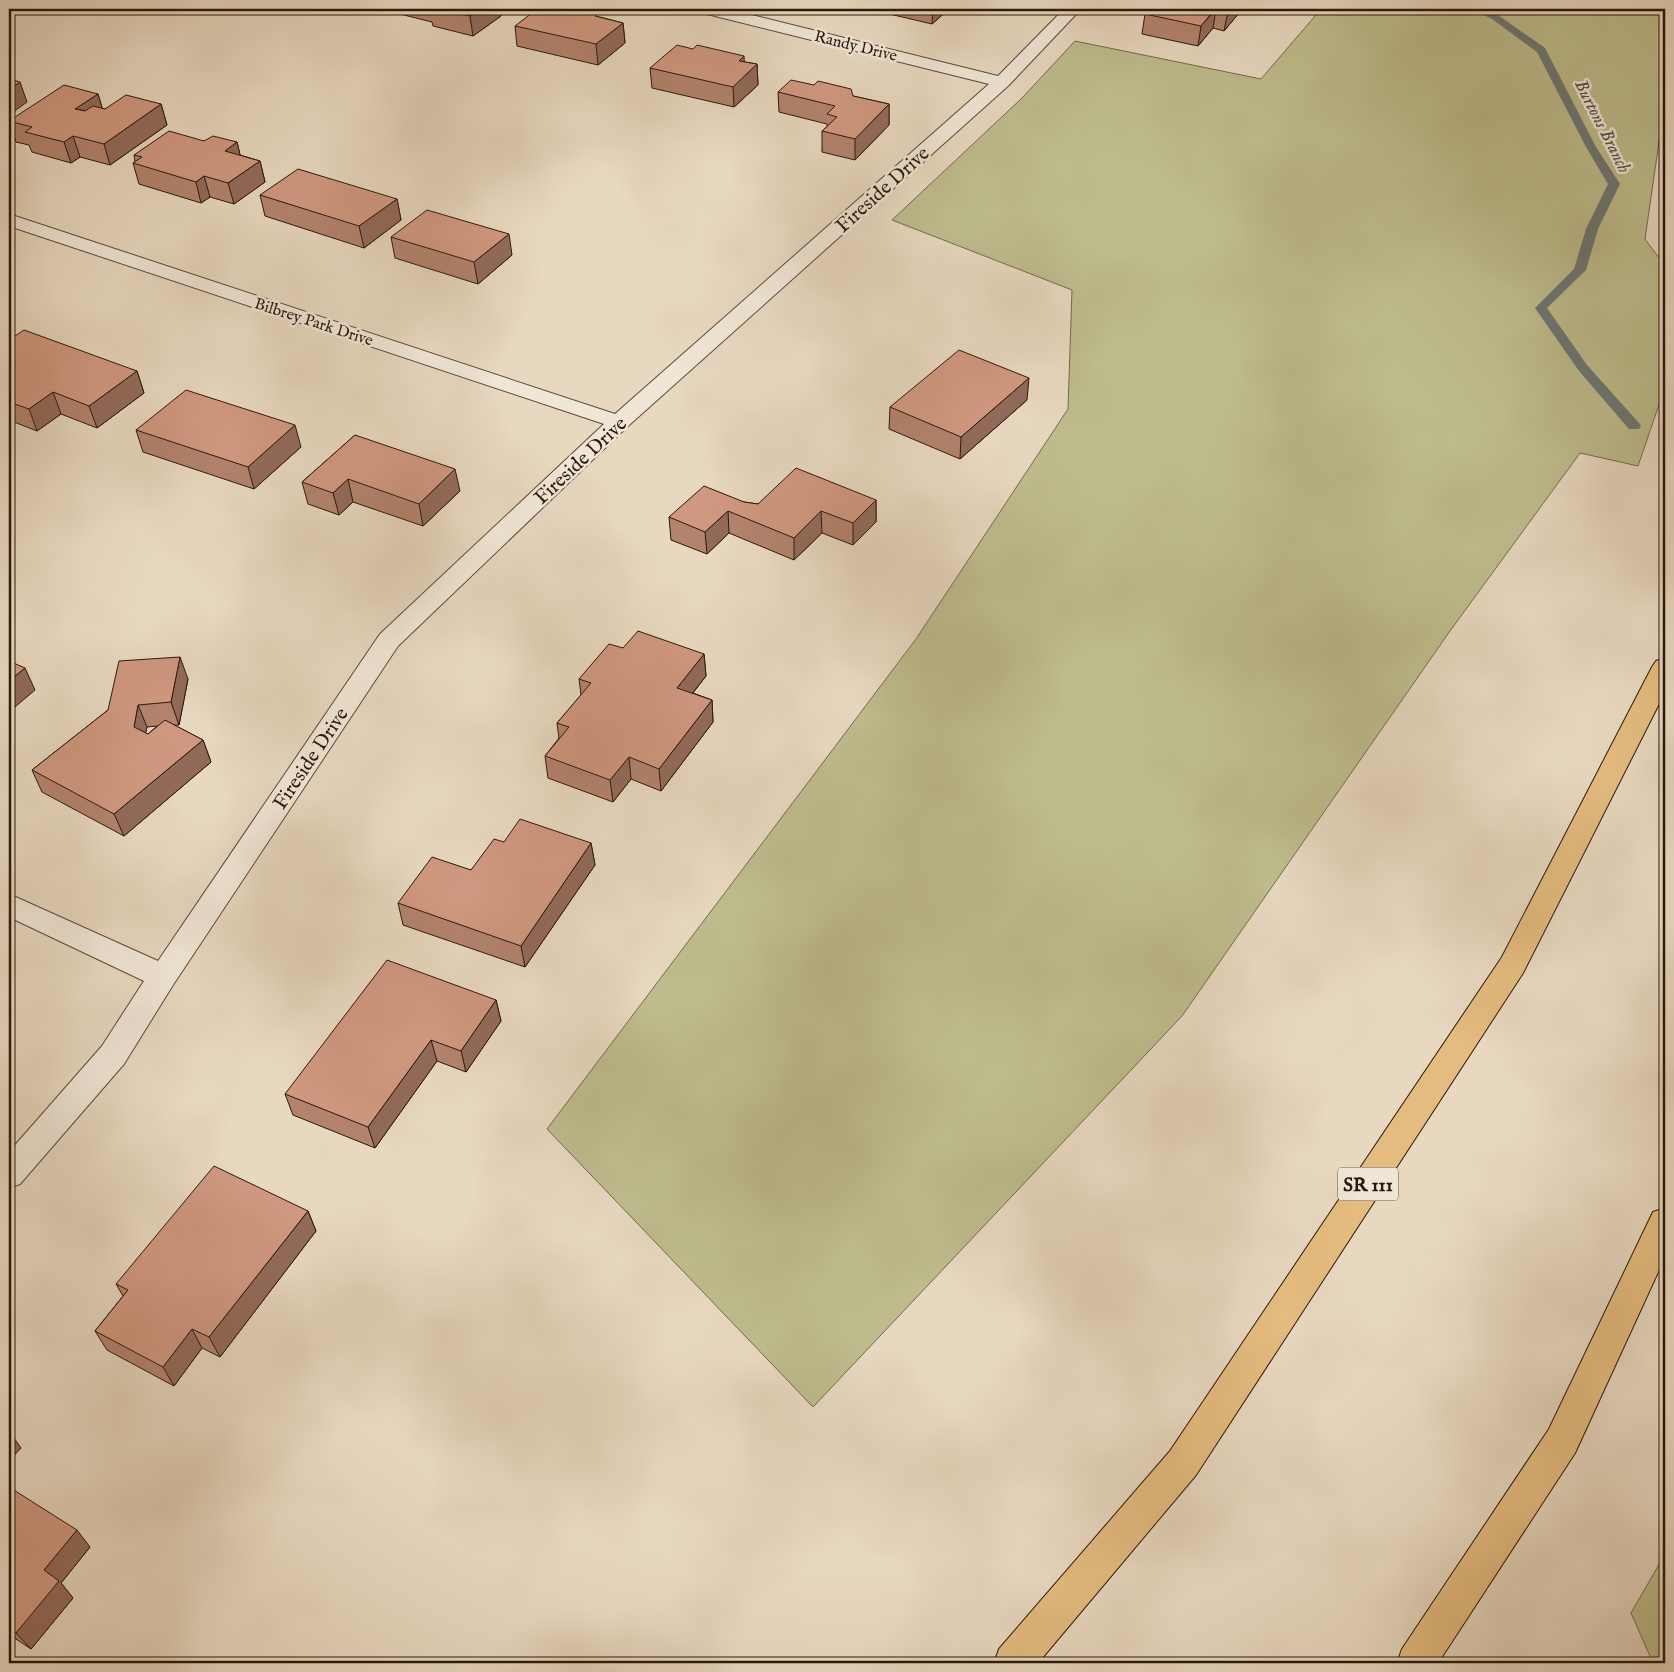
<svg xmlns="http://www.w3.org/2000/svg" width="1674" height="1672" font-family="'IM FELL English',serif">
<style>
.green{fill:#bebc8d;stroke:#746a4c}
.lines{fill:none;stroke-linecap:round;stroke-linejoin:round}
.stream{fill:#6d7875;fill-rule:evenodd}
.minor-casing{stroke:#5a4839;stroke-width:2}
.highway-casing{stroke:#2a180c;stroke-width:2}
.minor{fill:#f0e6d6;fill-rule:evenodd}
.highway{fill:#e4bc80;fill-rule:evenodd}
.wall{fill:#b3836e;stroke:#2a180c;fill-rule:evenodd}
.shaded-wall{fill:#926a5a;stroke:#2a180c}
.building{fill:#d09880;stroke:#2a180c}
.labels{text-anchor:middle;stroke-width:5;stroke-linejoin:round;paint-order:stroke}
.far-street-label{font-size:16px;fill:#2a180c;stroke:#f0e6d6}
.far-water-label{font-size:18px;font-style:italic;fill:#515049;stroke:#f0e6d6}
.shield{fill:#f0e6d6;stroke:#655649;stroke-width:1}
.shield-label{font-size:19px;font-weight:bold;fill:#2a180c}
.street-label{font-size:20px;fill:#2a180c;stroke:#f0e6d6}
</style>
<rect width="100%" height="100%" fill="#e8d8c0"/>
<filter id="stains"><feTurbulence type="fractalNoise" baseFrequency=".004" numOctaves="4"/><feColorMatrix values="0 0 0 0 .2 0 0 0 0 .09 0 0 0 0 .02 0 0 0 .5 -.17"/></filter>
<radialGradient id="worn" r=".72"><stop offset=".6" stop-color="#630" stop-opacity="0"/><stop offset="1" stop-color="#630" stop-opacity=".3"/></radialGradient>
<path class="green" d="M1321,9H1665V100L1645,239L1665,266V387L1638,466L1580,453L1450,631L1182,1016L813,1407L547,1129L916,639L1068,409L1072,290L892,220L1022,98L1075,41L1261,79Z
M1665,1554V1663H1653L1631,1613Z"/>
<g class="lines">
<path class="stream" d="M1472,9H1485L1498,15L1545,48L1596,147L1620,184L1598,229L1586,270L1547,308L1587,365L1639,423L1641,426L1639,429H1629L1579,371L1535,308L1574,269L1586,229L1608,184L1586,147L1537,52L1492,19Z"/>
<defs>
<path id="minor" d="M701,9H728L998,76L1064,9H1081L1008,86L627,427L398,646L173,985L124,1064L20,1184L9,1188V1152L102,1046L144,981L9,917V894L158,961L380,634L604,424L9,226V214L615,414L989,84L703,13Z"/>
<path id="highway" d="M1665,658V692L1523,973L1196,1475L1038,1663H994L999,1649L1170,1451L1502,957L1652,667L1656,661Z
M1665,1208V1257L1575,1453L1438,1663H1397L1402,1649L1549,1429L1653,1212Z"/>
</defs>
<use href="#minor" class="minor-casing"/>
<use href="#highway" class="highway-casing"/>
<use href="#minor" class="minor"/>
<use href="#highway" class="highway"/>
</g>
<path class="wall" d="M300,9H321L315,13Z
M392,9H500L501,16L473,36L433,26L432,22L392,12Z
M881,9H949L932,24L881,12Z
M1149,9H1240L1239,13L1224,31L1213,28L1198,46L1142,34L1145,14Z
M600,17L623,23L625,43L598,65L517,46L515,26Z
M745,62L757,64L758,85L734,107L652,88L650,68Z
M778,92L853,96L889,104V125L855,160L822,152V131L827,126V124L779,112Z
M98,94L102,108L105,109L161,104L167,125L110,165L80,157L71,163L32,152L29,145L16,142L9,121Z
M204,141L237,142L240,155L260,161L265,182L234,204L210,197L201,203L139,184L133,163L135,161L134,155Z
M260,195L397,199L401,220L364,248L265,216Z
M391,237L512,255L478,284L395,258Z
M9,340L137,371L144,393L97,428L61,414L37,431L9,420Z
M1027,400L960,459L889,429L890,407Z
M136,430L301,447L254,489L143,452Z
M355,435L460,491L423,526L353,502L339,515L308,504L302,482Z
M876,500V522L853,545L822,533L794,560L729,533L707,554L671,540L669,517L744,502L758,504Z
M623,648L704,654L706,676L693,693L712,700L713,722L661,791L631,779L613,802L548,778L545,756L559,738L557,723L581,695L579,679Z
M188,679L179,725H174L203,740L211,762L124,836L42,792L32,770L108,710ZM157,726L148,734L145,733L147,727Z
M504,842L591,843L595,865L525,967L403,925L398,903L471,870Z
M496,1000L501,1021L466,1072L437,1061L375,1148L293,1115L285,1094Z
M308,1211L316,1231L220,1357L202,1348L174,1386L107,1350L95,1331L123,1296L116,1284Z
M9,1487L90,1547L61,1583L73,1598L31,1649L10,1635L9,1637Z"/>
<path class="shaded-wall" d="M314,9H321L315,13Z
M481,9H500L501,16L473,36L470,16Z
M933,9H949L932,24Z
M1216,9L1213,28L1198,46L1201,26Z
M1229,9H1240L1239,13L1224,31L1228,11Z
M623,23L625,43L598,65L596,44Z
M744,56L745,76L757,64L758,85L734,107L733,87L739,61Z
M20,82L27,102L9,115V90Z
M98,94L104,114L75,109Z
M161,104L167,125L110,165L104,144Z
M889,104V125L855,160V139Z
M73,136L80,157L71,163L64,142Z
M237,142L242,163L225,151Z
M260,161L265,182L234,204L228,183Z
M204,176L210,197L201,203L196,182Z
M397,199L401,220L364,248L359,226Z
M509,234L512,255L478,284L474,262Z
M137,371L144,393L97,428L89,406Z
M1029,378L1027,400L960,459L961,437Z
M53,392L61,414L37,431L29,409Z
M295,425L301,447L254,489L248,467Z
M455,469L460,491L423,526L419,504Z
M348,479L353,502L339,515L333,493Z
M876,500V522L853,545V523Z
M728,511L729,533L707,554L705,532Z
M821,511L822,533L794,560V538Z
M704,654L706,676L679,710L677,688Z
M180,657L188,679L179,725L171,702Z
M25,668L35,690L9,712V681Z
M712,700L713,722L661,791L659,769Z
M138,705L147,727L142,749L134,727Z
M203,740L211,762L124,836L114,814Z
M629,757L631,779L613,802L610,780Z
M591,843L595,865L525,967L521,946Z
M496,1000L501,1021L466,1072L461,1051Z
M431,1040L437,1061L375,1148L368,1127Z
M308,1211L316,1231L220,1357L209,1337Z
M192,1329L202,1348L174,1386L163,1367Z
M9,1431L21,1448L9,1461Z
M77,1530L90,1547L61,1583L73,1598L31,1649L16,1633L44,1570Z"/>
<path class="building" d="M440,9H481L470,16Z
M537,9H578L599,13L595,16L623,23L596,44L515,26Z
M1149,9H1215L1201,26L1145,14Z
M1219,9H1229L1228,11Z
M677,45L693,49L697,45L744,56L739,61L757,64L733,87L650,68Z
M9,79L20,82L9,90Z
M791,80L814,85L818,81L851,89L853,96L889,104L855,139L822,131L837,117L827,114L835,106L778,92Z
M64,85L98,94L75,109L85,111L93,106L105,109L126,95L161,104L104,144L73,136L64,142L25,132L32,127L9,121Z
M169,131L204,141L213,136L237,142L225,151L260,161L228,183L204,176L196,182L133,163L142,157L134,155Z
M298,169L397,199L359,226L260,195Z
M427,210L509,234L474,262L391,237Z
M24,330L137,371L89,406L53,392L29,409L9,402V340Z
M959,350L1029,378L961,437L890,407Z
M186,390L295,425L248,467L136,430Z
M355,435L455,469L419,504L348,479L333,493L302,482Z
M796,468L876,500L853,523L821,511L794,538L728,511L705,532L669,517L704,486L744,502L758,504Z
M638,631L704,654L677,688L712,700L659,769L629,757L610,780L545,756L569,727L557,723L591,683L579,679L609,644L623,648Z
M180,657L171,702L138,705L134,727L148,734L165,720L203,740L114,814L32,770L108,710L119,661Z
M9,661L25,668L9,681Z
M520,819L591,843L521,946L398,903L432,857L471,870L494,839L504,842Z
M387,960L496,1000L461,1051L431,1040L368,1127L285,1094Z
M214,1166L308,1211L209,1337L192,1329L163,1367L95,1331L128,1290L116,1284Z
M9,1487L77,1530L44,1570L59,1581L16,1633L9,1628Z"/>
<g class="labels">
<g class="far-street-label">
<text transform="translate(856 45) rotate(14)" y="6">Randy Drive</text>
<text transform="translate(314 321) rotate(18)" y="6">Bilbrey Park Drive</text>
</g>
<g class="far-water-label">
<text transform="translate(1603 126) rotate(63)" y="6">Burtons Branch</text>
</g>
<rect class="shield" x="1338" y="1167.5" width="60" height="33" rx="4"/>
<g class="shield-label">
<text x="1368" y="1191">SR 111</text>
</g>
<g class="street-label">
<text transform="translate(882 189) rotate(-42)" y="7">Fireside Drive</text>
<text transform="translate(580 460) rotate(-43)" y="7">Fireside Drive</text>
<text transform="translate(310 758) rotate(-56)" y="7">Fireside Drive</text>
</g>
</g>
<rect width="1674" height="1672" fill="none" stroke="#e8d8c0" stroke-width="30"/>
<rect x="10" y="10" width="1654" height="1652" fill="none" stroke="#2a180c" stroke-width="2.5"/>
<rect x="15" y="15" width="1644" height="1642" fill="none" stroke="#2a180c"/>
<rect width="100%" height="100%" filter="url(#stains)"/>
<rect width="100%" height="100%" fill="url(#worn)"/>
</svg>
